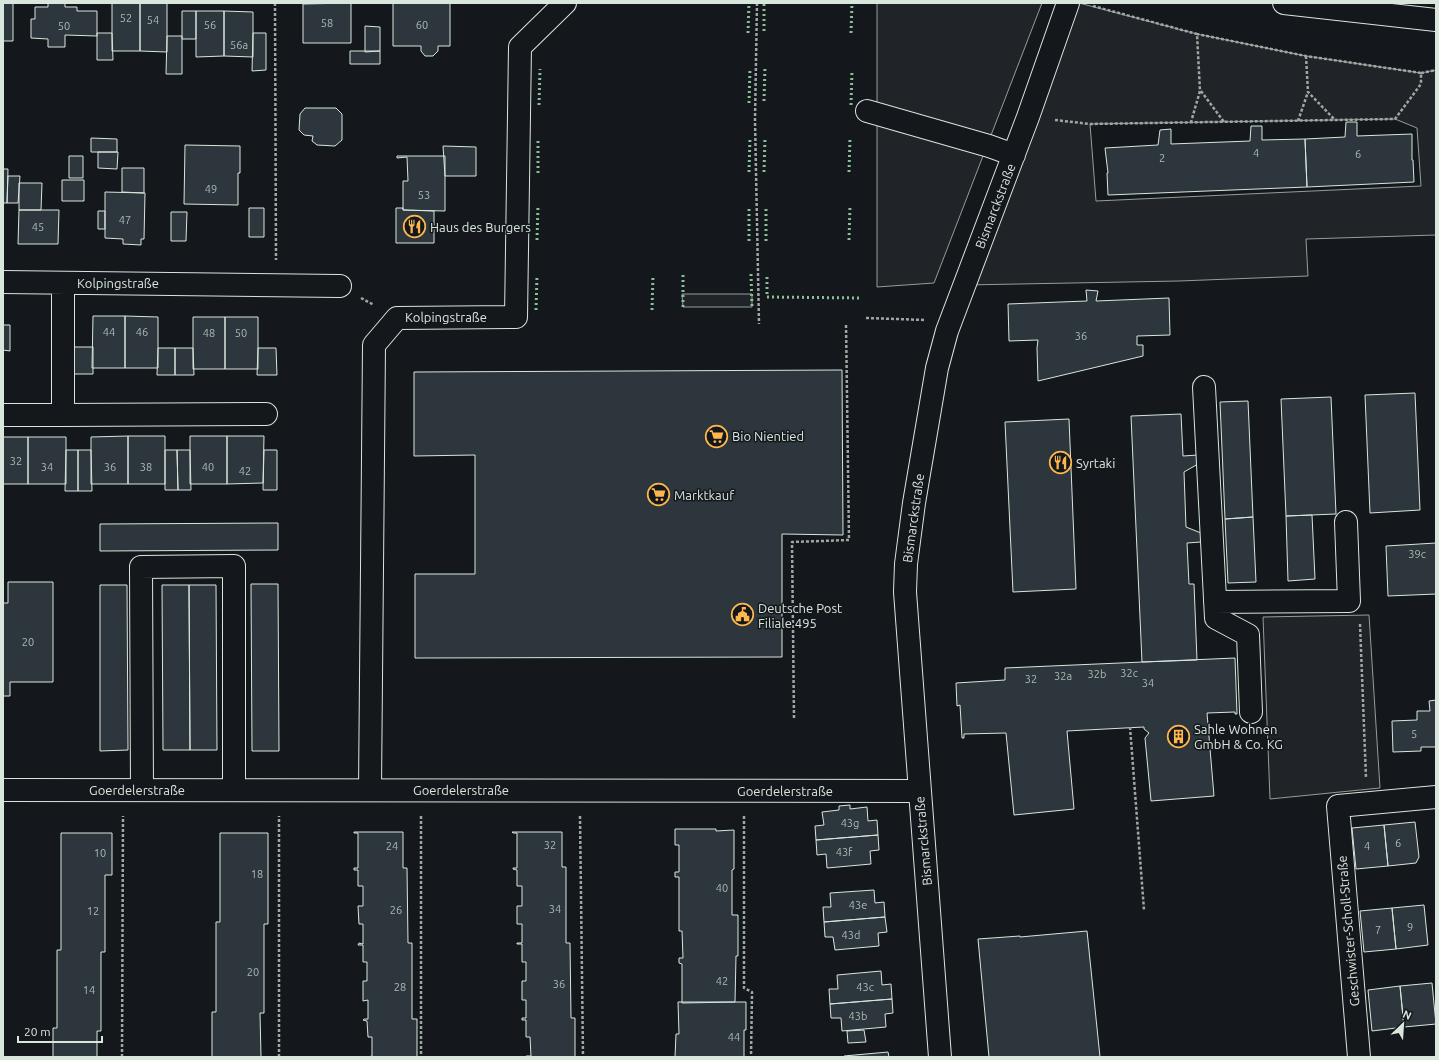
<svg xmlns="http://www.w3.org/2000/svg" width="1439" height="1060" font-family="Ubuntu,sans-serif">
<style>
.green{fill:#202428;stroke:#939e99;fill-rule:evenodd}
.building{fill:#2c363c;stroke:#d8e6dc}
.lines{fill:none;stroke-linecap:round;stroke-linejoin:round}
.minor-casing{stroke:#d8e6dc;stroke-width:24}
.path{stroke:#9da8a2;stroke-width:2.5;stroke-dasharray:3 2;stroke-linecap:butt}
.minor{stroke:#14181c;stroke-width:22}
.hedge{stroke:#8ac095;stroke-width:3;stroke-dasharray:2 3;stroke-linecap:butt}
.labels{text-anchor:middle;stroke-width:3;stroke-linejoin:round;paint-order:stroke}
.number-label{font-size:11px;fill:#adbab4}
.street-label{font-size:13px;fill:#d8e6dc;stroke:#14181c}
.poi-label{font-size:13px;fill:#d8e6dc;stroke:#14181c;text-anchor:start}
</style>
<rect width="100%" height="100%" fill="#14181c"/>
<path class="green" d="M877,3H1042L934,283L877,287Z
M1068,3H1079L1197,34L1306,56L1421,73L1436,70V235L1306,239L1308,276L1179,281L965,285ZM1395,119L1417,128L1421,186L1096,201L1090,124Z
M682,294H752V307H683Z
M1369,615L1380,788L1270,799L1263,617Z"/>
<path class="building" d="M3,3H13V41H3Z
M48,3H65V7H77V11H97V36L65,35V47H48V39L31,38V19H35V7H48Z
M112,3H140V51H112Z
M140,3H167V52L140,51Z
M351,3V43H303V4Z
M393,3H450V46H438V51L433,56H425L421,51V46H393Z
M182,11H196V39H182Z
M196,11H224V56L196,57Z
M224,11L253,12V57L224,56Z
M365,26L380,27V51L365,52Z
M97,33H112L113,60H97Z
M253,33H266V70L252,71Z
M167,36H182V74H166Z
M350,51H380V64H350Z
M305,108H336L342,114V140L335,146L317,145L312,141L313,136L304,135L299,130L300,114Z
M1346,122H1357V136L1412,134V160H1413L1414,182L1307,187L1305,139L1345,137Z
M1251,126H1262V140L1305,139L1307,187L1108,195L1107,173H1108L1105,148L1158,145L1160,130L1171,129V144L1250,141Z
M91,138L117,139V152H91Z
M185,145L240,146V173H238V205L184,204Z
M443,146L476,147V176H445Z
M98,152H118L117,169L98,168Z
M69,156H83V178H69Z
M397,156H445V211L403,210V181H408L407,157L397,158Z
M122,168H144V193L122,192Z
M3,169H8L7,203H3Z
M8,176H20L18,203H7Z
M62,180H84V201H62Z
M19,183H42L41,210H19Z
M105,192L145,193L144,239H141V245L123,244V239L105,238Z
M249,208H264V237H249Z
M396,208H403V210L434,211V243H396Z
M19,210H59L58,244H18Z
M98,211H105V229H98Z
M171,212H187L186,241H171Z
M1086,290L1098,291L1096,301L1169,298L1170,335L1137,336V345H1143V356L1038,381L1037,348L1038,340L1009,341L1008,304L1087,301Z
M93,316H125V368H92Z
M125,316L158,317V368H125Z
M193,317H225V369H193Z
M225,317H258V369H225Z
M3,325H10V351L3,350Z
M74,347H93V374H74Z
M158,348H175V375H157Z
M175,348H193L194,375H175Z
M258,348H276L277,375H257Z
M842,370L843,535L782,534V657L415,658V574H475V455L414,456V372Z
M1415,393L1420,510L1370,513L1365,395Z
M1331,397L1336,514L1286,516L1281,399Z
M1248,401L1253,517L1225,519L1220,402Z
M1181,414L1183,456L1198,455V464L1184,472L1186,527L1201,533V542L1187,543L1189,584H1194L1197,660L1142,662L1131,416Z
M1069,419L1076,589L1013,592L1005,422Z
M128,436H165V484H128Z
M128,436V484H91V437Z
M190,436H227V484H190Z
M227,436H264L263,483L227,484Z
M3,437H28V484H3Z
M28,437H66V484H28Z
M66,450H78V491H65Z
M78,450H91L92,491H78Z
M165,450H177L178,490H165Z
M177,450H190L191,490H178Z
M264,450H277V490H263Z
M1312,515L1315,579L1288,581L1286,516Z
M1253,517L1256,582L1228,583L1225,519Z
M278,523V550L100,551V524Z
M1436,543V594L1388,596L1386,546Z
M8,582H53V682H10V696H3V603H8Z
M251,584H278L279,751H252Z
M100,585H127L128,750L100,751Z
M162,585H189L190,750H163Z
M189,585H216L217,750H190Z
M1235,658L1237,714H1235V712L1207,713L1214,796L1151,801L1145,738L1149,733L1144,729V727L1067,731L1074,809L1014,815L1006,733L964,734V738H962L960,705L957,706L956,683L1005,680V668Z
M1436,700V747H1421V751L1393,752L1392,721L1417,720V711H1430L1429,701Z
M850,805V809L867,807L868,821L877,820L878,835L816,840L815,826L824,825L822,812L839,810V806Z
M1415,822L1419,857L1416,863L1388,866L1384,825Z
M1384,825L1388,866L1356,869L1352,828Z
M675,829H716V831L734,830V869L732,870V915H738V956H736L735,1002L682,1003V964L679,963V958H683L682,931H679V877H675V872H679V845H675Z
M354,832H403V868H407L408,943H412V1019H417V1057H368L372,1056V1037H368L367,1021L363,1020L364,1019H368V1000L363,1001V981H367V962H363V945H358L359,943L363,944V924H359L358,906H363V886H358V870H354V868H358V833H354Z
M512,832H562V867H566V943H570L571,1018H575V1057H526V1056H531L530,1037H526V1020H522V1018H526V1000H522V981H526V962H522V944H517V943H522V924H517V906H522V886H517V870L513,869V868H517V833H513Z
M61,833H112V875H105V952H101V1031H97V1057H53V1028H57V950H61Z
M220,833H268V924H264V1013H260L261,1057H212V1012H216V922H220Z
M878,835L879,850L870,851L871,864L827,868L826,854L817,855L816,840Z
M874,890L875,903L884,902L885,917L824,922L823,907H831L830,893Z
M1424,905L1428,945L1396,949L1392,908Z
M1392,908L1396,949L1364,952L1360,911Z
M885,917L887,932L878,933L879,946L835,950L833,937H825L824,922Z
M1087,931L1100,1057H989L978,939L1020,936V937Z
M881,971L882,985L891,984L892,999L830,1004L829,989H838L837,975Z
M1432,983L1436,1024L1404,1027L1400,986Z
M1400,986L1404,1027L1372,1031L1368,990Z
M892,999L893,1013L885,1014L886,1027L842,1031L841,1018H831L830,1004Z
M678,1002H746V1030H744V1057H675L676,1034H679Z
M864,1030L866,1042L848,1043L847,1031Z
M888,1052L889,1057H844V1056Z"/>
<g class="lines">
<defs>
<path id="minor" d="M1284,3L1436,20
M867,111L989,146L1014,155
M3,282L340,286
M63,283V415L266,414
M1204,387L1216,618L1248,635L1251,712
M3,415H63
M1215,602L1349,601L1346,522
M3,790L919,791
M142,790L141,567L234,566V790
M370,790L374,345L397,318L516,317L520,47L565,3
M940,1057L905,592L906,564L914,503L937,368L947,331L1028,117L1068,3
M1359,1057L1338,806L1436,797"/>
</defs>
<use href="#minor" class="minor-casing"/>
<path class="path" d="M275,3L276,260
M757,3L755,120L759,324
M1093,6L1197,34L1200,91L1191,122
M1306,56L1308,92L1335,120
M1421,73L1436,70
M1201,91L1224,122
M1055,120L1090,124L1395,119L1421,84V73L1306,56L1197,34
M1298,121L1308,92
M361,298L374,305
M866,318L925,320
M1360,624L1366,778
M794,718L792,542L849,540L846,323
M1130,727L1144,910
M421,816V1057
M580,816L583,1057
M744,816V988L752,992L751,1057
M122,1057L123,816
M279,1057V816"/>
<use href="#minor" class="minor"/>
<path class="hedge" d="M764,31V3
M748,33L749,3
M851,33L852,3
M764,101L765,66
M749,103L750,68
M539,105L540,69
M851,105L852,70
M749,172L750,137
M764,172L765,137
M849,172L850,137
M538,173V138
M537,240L538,205
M849,240L850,205
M749,241V206
M766,241V206
M751,274L752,307
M767,277V297L861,298
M683,307V273
M536,310L537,276
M652,310L653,275"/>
</g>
<defs>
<symbol id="restaurant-ring" viewBox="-11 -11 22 22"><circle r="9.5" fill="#14181c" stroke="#ffb74d" stroke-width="1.5"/><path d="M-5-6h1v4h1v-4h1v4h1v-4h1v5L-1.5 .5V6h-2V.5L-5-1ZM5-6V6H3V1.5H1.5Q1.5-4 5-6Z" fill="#ffb74d"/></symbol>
<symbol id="supermarket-ring" viewBox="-11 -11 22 22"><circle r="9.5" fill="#14181c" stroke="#ffb74d" stroke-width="1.5"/><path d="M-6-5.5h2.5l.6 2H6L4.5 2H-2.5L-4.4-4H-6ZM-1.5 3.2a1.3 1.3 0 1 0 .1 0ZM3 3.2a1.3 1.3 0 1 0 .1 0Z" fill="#ffb74d"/></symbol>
<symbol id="civic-ring" viewBox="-11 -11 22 22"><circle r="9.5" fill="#14181c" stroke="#ffb74d" stroke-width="1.5"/><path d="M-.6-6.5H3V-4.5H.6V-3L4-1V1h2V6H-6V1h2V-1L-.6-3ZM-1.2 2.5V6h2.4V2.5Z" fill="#ffb74d"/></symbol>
<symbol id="building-ring" viewBox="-11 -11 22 22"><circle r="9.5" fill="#14181c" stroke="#ffb74d" stroke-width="1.5"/><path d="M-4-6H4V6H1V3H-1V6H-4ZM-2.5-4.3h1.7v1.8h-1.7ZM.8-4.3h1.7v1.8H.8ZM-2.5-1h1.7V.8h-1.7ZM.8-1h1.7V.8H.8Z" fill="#ffb74d"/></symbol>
</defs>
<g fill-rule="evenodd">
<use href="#restaurant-ring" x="402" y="214" width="25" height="25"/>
<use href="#supermarket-ring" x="704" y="424" width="25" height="25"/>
<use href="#restaurant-ring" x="1048" y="450" width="25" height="25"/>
<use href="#supermarket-ring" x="646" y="482" width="25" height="25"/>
<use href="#civic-ring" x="730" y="602" width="25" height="25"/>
<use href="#building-ring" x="1166" y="724" width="25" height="25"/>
</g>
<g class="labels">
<g class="number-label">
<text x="126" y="22">52</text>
<text x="153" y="24">54</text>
<text x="327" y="27">58</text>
<text x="210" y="29">56</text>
<text x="422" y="29">60</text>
<text x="64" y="30">50</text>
<text x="239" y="49">56a</text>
<text x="1256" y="157">4</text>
<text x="1358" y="158">6</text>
<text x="1162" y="162">2</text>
<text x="211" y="193">49</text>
<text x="424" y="199">53</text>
<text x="125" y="224">47</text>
<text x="38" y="231">45</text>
<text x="109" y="336">44</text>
<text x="142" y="336">46</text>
<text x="209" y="337">48</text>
<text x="241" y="337">50</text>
<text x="1081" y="340">36</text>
<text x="16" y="465">32</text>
<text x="47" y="471">34</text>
<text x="110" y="471">36</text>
<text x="146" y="471">38</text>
<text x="208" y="471">40</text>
<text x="245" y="475">42</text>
<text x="1417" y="558">39c</text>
<text x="28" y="646">20</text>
<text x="1129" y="677">32c</text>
<text x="1097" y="678">32b</text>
<text x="1063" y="680">32a</text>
<text x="1031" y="683">32</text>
<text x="1148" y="687">34</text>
<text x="1414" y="738">5</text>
<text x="850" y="827">43g</text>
<text x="1398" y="847">6</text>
<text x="550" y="849">32</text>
<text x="392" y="850">24</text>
<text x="1367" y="850">4</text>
<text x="844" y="856">43f</text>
<text x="100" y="857">10</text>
<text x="257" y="878">18</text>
<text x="722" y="892">40</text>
<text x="858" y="909">43e</text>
<text x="555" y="913">34</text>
<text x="396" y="914">26</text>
<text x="93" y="915">12</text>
<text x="1410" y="931">9</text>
<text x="1378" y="934">7</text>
<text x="851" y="939">43d</text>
<text x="253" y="976">20</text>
<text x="722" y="985">42</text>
<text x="559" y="988">36</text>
<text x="400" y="991">28</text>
<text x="865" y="991">43c</text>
<text x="89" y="994">14</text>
<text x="858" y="1020">43b</text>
<text x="734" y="1041">44</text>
</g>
<g class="street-label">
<text transform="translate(995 206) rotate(-69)" y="5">Bismarckstraße</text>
<text x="118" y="288">Kolpingstraße</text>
<text x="446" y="322">Kolpingstraße</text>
<text transform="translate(913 518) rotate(-82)" y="5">Bismarckstraße</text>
<text x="137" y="795">Goerdelerstraße</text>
<text x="461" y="795">Goerdelerstraße</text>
<text x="785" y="796">Goerdelerstraße</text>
<text transform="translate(923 841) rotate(-95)" y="5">Bismarckstraße</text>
<text transform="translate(1348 931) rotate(-95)" y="5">Geschwister-Scholl-Straße</text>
</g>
<g class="poi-label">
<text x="430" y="232">Haus des Burgers</text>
<text x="732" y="441">Bio Nientied</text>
<text x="1076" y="468">Syrtaki</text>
<text x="674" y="500">Marktkauf</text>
<text x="758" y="613">Deutsche Post<tspan x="758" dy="15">Filiale 495</tspan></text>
<text x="1194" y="734">Sahle Wohnen<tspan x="1194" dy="15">GmbH &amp; Co. KG</tspan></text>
</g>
</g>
<rect width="1439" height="1060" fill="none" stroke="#d8e6dc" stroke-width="8"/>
<g transform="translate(1403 1024) rotate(25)" stroke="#14181c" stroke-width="3" paint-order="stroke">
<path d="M0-3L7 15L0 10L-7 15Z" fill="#d8e6dc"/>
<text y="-6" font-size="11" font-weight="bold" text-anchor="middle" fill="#d8e6dc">N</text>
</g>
<path d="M18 1036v6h84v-6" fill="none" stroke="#d8e6dc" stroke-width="2"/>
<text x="24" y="1036" font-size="12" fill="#d8e6dc" stroke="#14181c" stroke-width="3" paint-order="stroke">20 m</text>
</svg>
